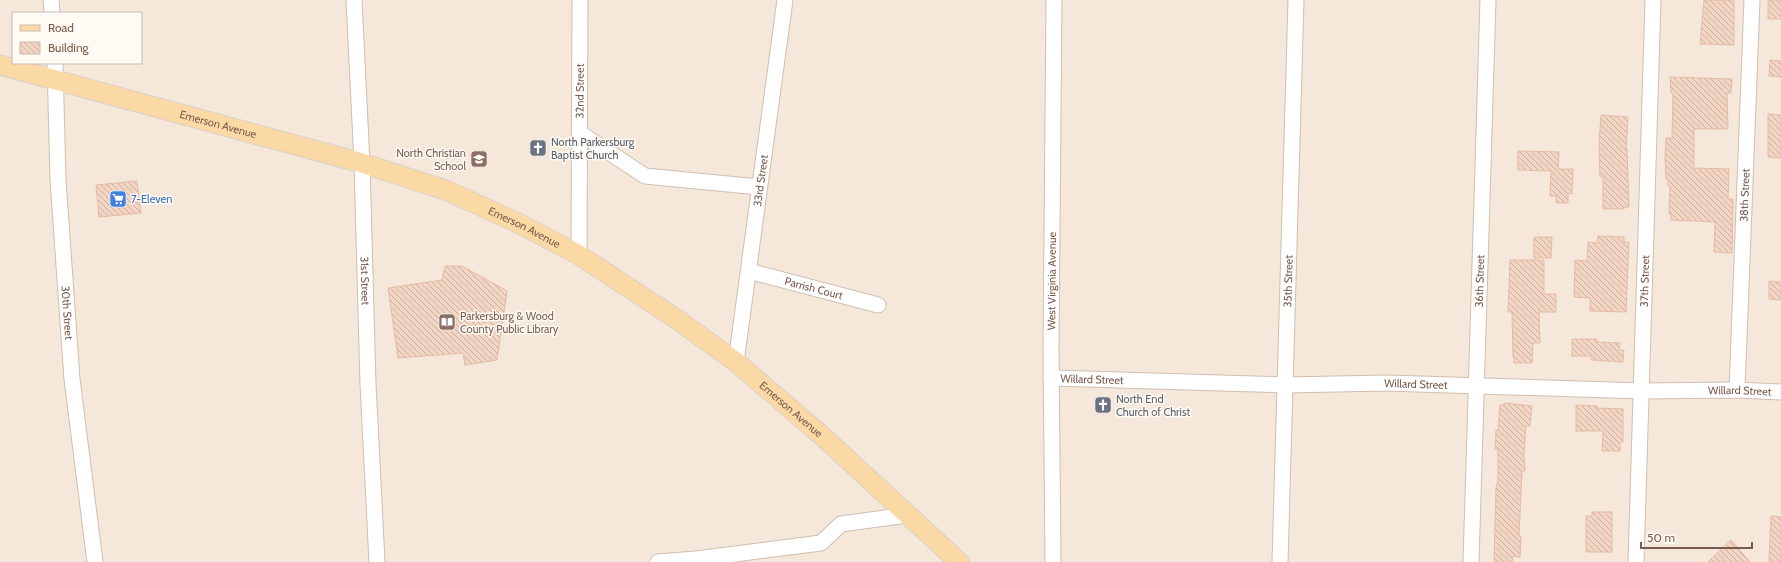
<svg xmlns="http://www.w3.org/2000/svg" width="1781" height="562" font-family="Cabin,sans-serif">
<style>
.residential{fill:#f5e8da;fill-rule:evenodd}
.building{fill:url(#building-back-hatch);stroke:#e6bba3}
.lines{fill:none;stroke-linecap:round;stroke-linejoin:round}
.minor-casing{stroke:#d1beb0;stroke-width:17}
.major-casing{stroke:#dad1cd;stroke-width:21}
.minor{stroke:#fff;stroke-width:15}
.major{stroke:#fbd9a5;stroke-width:19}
.labels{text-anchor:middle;stroke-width:3;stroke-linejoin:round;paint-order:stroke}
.street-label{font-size:11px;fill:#7a5c4d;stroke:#fffaf3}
.worship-label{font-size:11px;fill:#5b616d;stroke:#fffaf3;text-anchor:start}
.education-label{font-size:11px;fill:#785e54;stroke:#fffaf3;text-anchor:end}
.shop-label{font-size:11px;fill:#366cbe;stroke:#fffaf3;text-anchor:start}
</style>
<defs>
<pattern id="building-back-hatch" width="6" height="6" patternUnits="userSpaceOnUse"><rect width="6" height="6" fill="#f3d5c3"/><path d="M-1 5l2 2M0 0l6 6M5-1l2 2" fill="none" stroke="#cab0a1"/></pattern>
</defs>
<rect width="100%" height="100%" fill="#fdf6ec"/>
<path class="residential" d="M0,0H1781V562H0ZM13,13H141V63H13Z"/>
<path class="building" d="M1704,0H1734V45L1700,44Z
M1768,0H1781V19H1768Z
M1770,60L1781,61V77L1769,76Z
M1670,77L1732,79L1731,93H1727L1728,129H1694V168L1729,169L1728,199H1733L1732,253L1714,252L1715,222L1671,220V214H1669L1670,186H1668V179H1666L1665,157L1666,138H1672L1673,93H1671Z
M1768,114L1781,115V158L1768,157Z
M1601,115L1628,117L1626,149H1627L1629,207H1625L1624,209H1603V177H1600L1599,144Z
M1518,151L1559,152L1558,169H1573L1572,194L1568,193V203H1556V196H1550L1551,171L1518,170Z
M137,181L141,213L99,217L96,185Z
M1598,236L1624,237V242H1629L1626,312L1590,311V298L1574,297L1575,260L1587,261L1588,242L1597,243Z
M1534,237H1552L1551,258H1534Z
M1510,260H1544V294H1556V312H1539L1540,343H1533L1532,363H1514V357H1513L1512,312H1508Z
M445,266H462L507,291L497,360L465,365L463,353L398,358L388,288L442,280Z
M1769,281L1781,282V300L1769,299Z
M1572,339H1597V342L1620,343L1619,350H1624L1623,362L1591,360V356H1572Z
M1505,403L1532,406L1530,426H1526L1524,455L1525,471H1522L1519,536H1521L1520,557L1513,556L1512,562H1494L1496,487L1498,481V449H1495L1496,430H1498L1500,405H1504Z
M1576,405L1597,406V408L1623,409V442H1620V451H1602L1603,431H1576Z
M1592,512H1612V552H1586V516H1592Z
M1771,516L1781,517V562H1769Z
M1731,540L1750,562H1708Z"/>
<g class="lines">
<defs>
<g id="minor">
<path d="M51,0L52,13"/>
<path id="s1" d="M354,0L362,163L368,384L377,562"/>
<path id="s2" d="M55,63L58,180L72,379L95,562"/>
<path d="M580,133L645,176L759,187"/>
<path id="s3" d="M579,255L580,0"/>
<path id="s4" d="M749,271L878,305"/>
<path id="s5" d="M736,362L785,0"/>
<path id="s6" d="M1051,378L1286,385L1386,383L1642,391L1737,390L1781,392"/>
<path id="s7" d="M1737,390L1752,0"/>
<path d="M658,562L696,559L821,543L841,524L907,515"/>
<path id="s8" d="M1053,562L1051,349L1054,0"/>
<path id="s9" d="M1280,562L1296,0"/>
<path id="s10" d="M1471,562L1488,0"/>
<path id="s11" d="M1636,562L1653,0"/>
</g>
<g id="major">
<path id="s12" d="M0,65L362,163L448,191L522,225L579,255L678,320L736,362L820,434L959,562"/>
</g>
</defs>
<use href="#minor" class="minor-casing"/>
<use href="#major" class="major-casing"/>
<use href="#minor" class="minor"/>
<use href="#major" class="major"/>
</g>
<defs>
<symbol id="church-square" viewBox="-11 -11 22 22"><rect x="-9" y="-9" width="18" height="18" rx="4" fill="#6b7280" stroke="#fffaf3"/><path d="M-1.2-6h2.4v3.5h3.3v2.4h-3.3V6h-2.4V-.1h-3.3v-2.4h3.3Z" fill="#fff"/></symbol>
<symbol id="school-square" viewBox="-11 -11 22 22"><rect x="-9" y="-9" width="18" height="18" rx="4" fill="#8d6e63" stroke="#fffaf3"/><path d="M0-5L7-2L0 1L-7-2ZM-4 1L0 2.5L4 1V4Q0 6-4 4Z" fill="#fff"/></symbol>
<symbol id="supermarket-square" viewBox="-11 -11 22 22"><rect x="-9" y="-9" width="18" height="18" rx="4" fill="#3f7fe0" stroke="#fffaf3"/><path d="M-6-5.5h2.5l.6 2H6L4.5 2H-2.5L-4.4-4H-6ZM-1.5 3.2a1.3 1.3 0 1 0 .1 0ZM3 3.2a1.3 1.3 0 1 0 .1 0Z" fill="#fff"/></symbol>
<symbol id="library-square" viewBox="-11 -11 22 22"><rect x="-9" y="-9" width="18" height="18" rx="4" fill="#8d6e63" stroke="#fffaf3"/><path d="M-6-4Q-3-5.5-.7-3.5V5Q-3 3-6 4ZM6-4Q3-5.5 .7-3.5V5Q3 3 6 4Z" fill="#fff"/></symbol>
</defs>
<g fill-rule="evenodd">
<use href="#church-square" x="528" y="138" width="20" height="20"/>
<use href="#school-square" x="469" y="149" width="20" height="20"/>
<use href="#supermarket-square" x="108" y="189" width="20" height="20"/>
<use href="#library-square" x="437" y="312" width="20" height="20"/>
<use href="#church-square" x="1093" y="395" width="20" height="20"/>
</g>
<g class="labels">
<g class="street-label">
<text dy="4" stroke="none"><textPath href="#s3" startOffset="164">32nd Street</textPath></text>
<text dy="4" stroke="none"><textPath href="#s12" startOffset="226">Emerson Avenue</textPath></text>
<text dy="4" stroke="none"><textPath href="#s5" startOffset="183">33rd Street</textPath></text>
<text dy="4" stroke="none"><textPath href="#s7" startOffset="195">38th Street</textPath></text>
<text dy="4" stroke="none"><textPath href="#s12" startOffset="550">Emerson Avenue</textPath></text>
<text dy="4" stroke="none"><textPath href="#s1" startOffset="281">31st Street</textPath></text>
<text dy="4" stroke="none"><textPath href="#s8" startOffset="281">West Virginia Avenue</textPath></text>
<text dy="4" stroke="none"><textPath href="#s9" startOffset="281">35th Street</textPath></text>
<text dy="4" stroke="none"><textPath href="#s10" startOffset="281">36th Street</textPath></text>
<text dy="4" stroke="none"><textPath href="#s11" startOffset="281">37th Street</textPath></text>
<text dy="4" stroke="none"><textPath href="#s4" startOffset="67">Parrish Court</textPath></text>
<text dy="4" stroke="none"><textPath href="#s2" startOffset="250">30th Street</textPath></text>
<text dy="4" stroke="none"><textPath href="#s6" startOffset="41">Willard Street</textPath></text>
<text dy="4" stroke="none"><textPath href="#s6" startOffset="365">Willard Street</textPath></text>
<text dy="4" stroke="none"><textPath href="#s6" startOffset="689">Willard Street</textPath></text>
<text dy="4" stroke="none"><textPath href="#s12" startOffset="874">Emerson Avenue</textPath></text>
</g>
<g class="worship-label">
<text x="551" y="146">North Parkersburg<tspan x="551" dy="13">Baptist Church</tspan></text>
<text x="1116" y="403">North End<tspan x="1116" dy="13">Church of Christ</tspan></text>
</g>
<g class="education-label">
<text x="466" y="157">North Christian<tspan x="466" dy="13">School</tspan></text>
<text x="460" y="320" text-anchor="start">Parkersburg &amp; Wood<tspan x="460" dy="13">County Public Library</tspan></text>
</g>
<g class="shop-label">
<text x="131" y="203">7-Eleven</text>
</g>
</g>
<rect x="12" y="12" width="130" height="52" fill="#fffaf3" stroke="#cabbb1"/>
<rect x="20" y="25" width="20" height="6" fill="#fbd9a5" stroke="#cabbb1"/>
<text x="48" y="32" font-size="12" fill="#7a5c4d">Road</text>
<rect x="20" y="42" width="20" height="12" fill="url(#building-back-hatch)" stroke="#cabbb1"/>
<text x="48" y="52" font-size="12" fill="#7a5c4d">Building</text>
<path d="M1641 542v6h111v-6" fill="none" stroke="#7a5c4d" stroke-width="2"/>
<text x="1647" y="542" font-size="12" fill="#7a5c4d" stroke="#fffaf3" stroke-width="3" paint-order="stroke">50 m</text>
</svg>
